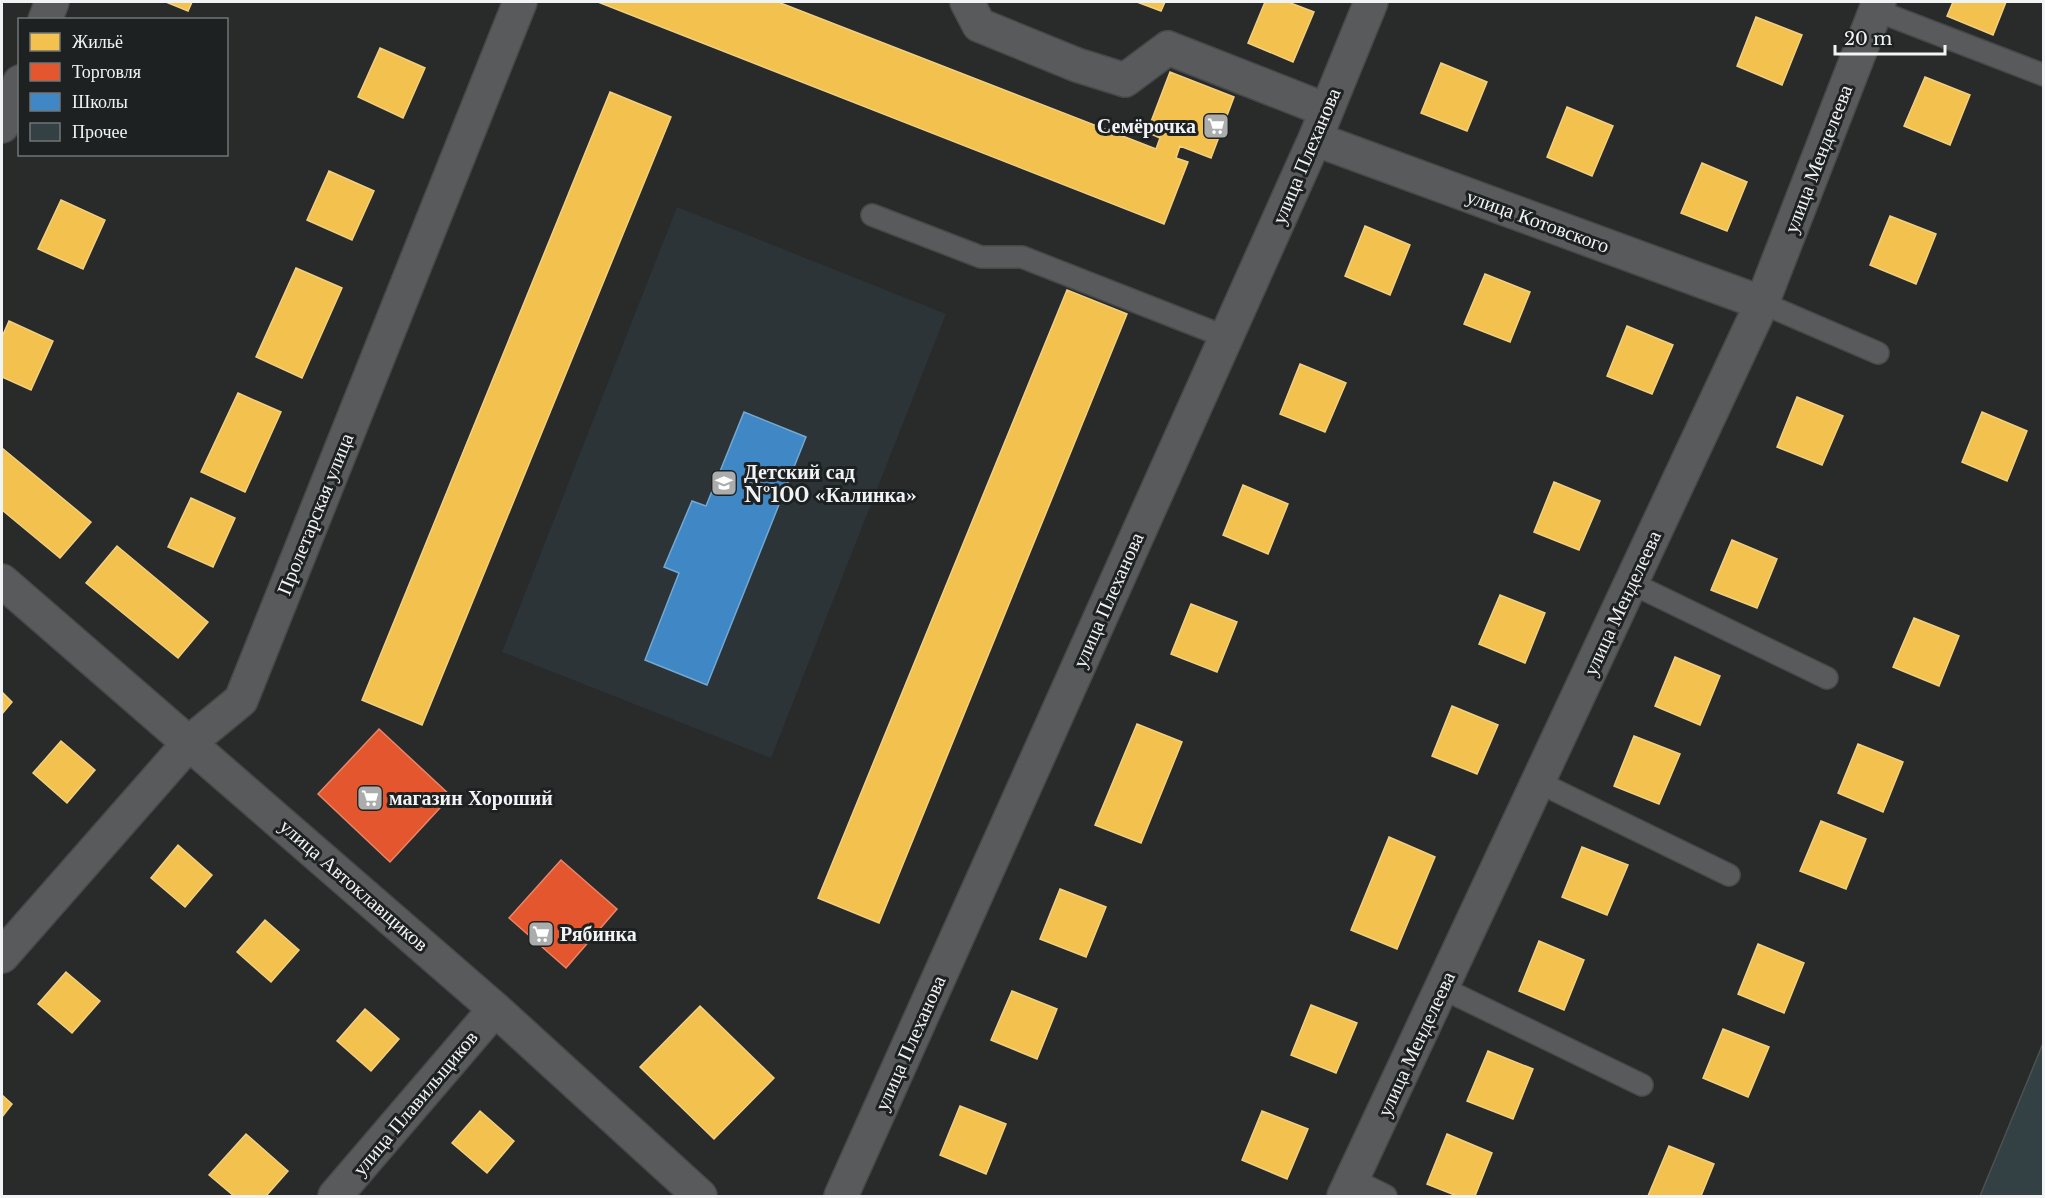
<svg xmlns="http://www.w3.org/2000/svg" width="2045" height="1198" font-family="'Libre Baskerville',serif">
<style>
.built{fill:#2c3437}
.homes{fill:#f2c14e;stroke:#f2d080;stroke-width:1.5}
.shops{fill:#e4572e;stroke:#e88669;stroke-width:1.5}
.schools{fill:#3f88c5;stroke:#74a8d3;stroke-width:1.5}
.building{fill:#344144;stroke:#4f5050;stroke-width:1.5}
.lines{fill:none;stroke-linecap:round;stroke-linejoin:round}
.lane-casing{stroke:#474848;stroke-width:24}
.street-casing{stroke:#474848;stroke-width:36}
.lane{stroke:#595a5b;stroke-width:21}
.street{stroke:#595a5b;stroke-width:33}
.labels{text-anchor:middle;stroke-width:6;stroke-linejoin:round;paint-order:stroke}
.poi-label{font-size:20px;font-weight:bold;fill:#f1f3f4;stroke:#1e2122;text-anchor:start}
.street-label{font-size:20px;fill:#f1f3f4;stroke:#1e2122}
</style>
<rect width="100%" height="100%" fill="#292a2a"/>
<path class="built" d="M677,207L946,314L771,758L502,652Z"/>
<path class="homes" d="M166,2H192L188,11Z
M598,2H778L1156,149L1160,138L1147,132L1170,72L1234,97L1211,158L1180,146L1176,158L1188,162L1164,224Z
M1137,2H1165L1161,11Z
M1265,2H1288L1314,12L1293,62L1248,43Z
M1953,2H2006L1993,35L1947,16Z
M1756,17L1802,35L1782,85L1737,66Z
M380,48L425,68L403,118L358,97Z
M1441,63L1487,82L1467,131L1421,113Z
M1925,77L1970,95L1950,145L1904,126Z
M610,92L671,117L422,725L362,700Z
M1567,107L1613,126L1592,176L1547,157Z
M1702,163L1747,182L1727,231L1681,213Z
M329,171L374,191L352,240L307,220Z
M61,200L105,220L83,269L38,249Z
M1890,216L1936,234L1916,284L1870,265Z
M1365,226L1410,245L1390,295L1345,276Z
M296,268L342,288L302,378L256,357Z
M1485,274L1530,292L1510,342L1464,324Z
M1067,290L1127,314L879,923L818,898Z
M9,321L53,341L31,390L2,377V337Z
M1627,326L1673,345L1652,394L1607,376Z
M1300,364L1346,383L1325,432L1280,414Z
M238,393L281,412L245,492L201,472Z
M1797,397L1843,416L1822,465L1777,447Z
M1982,412L2027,431L2007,481L1962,462Z
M2,448L91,522L60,558L2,510Z
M1554,482L1600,501L1579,550L1534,532Z
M1243,485L1288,504L1268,554L1223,535Z
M191,498L235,518L213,567L168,547Z
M1732,540L1777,559L1757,608L1711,590Z
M117,546L208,622L178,658L86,583Z
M1500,595L1545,613L1525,663L1479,644Z
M1191,604L1237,622L1217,672L1171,654Z
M1914,618L1959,636L1939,686L1893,667Z
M1675,657L1720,676L1700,725L1655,706Z
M2,692L12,702L2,714Z
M1452,706L1498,725L1477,774L1432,756Z
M1137,724L1182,742L1141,843L1095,825Z
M1634,736L1680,754L1659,804L1614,786Z
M61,741L95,770L67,803L33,773Z
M1858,744L1903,762L1883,812L1838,793Z
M1821,821L1866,839L1846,889L1800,871Z
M1389,837L1435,857L1397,949L1351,930Z
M178,845L212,875L185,907L151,878Z
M1582,847L1628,865L1607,915L1562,897Z
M1060,889L1106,907L1086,957L1040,939Z
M265,920L299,950L271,982L237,952Z
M1539,941L1584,960L1564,1010L1519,991Z
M1758,944L1804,963L1784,1013L1738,994Z
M66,972L100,1001L72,1033L38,1004Z
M1012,991L1057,1009L1037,1059L991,1040Z
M1311,1005L1357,1023L1336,1073L1291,1055Z
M700,1006L774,1078L714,1139L640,1067Z
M365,1009L399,1039L371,1071L337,1041Z
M1723,1029L1769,1047L1748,1097L1703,1078Z
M1488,1051L1533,1069L1513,1119L1467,1101Z
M2,1095L12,1104L2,1117Z
M960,1106L1006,1124L986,1174L940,1155Z
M480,1111L514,1141L487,1173L452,1143Z
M1262,1111L1308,1129L1287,1179L1242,1160Z
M246,1134L288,1171L266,1196H234L209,1175Z
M1447,1134L1492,1153L1475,1196H1457L1427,1184Z
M1669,1146L1714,1164L1701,1196H1648Z"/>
<path class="shops" d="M379,729L451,796L390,862L318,794Z
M561,860L617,909L566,968L509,918Z"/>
<path class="schools" d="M744,412L806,437L707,685L645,660L679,573L664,567L692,501L706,506Z"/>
<path class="building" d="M2044,1041V1196H1980Z"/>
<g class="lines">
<defs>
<path id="lane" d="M1875,10L2044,75
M872,215L981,257H1022L1226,337
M1762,303L1878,353
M1631,583L1827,678
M1538,782L1729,875
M1442,988L1642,1085
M1352,1179L1386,1196"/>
<path id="street" d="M967,2L979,25L1077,65L1125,80L1168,48L1326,110
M45,20L52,2
M2,126L20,82
M1315,139L1762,303
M2,581L495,1009L700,1196
M2,956L190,742L241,700L520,2
M335,1196L495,1009
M841,1196L1315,139L1371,2
M1344,1196L1762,303L1879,2"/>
</defs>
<use href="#lane" class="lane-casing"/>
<use href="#street" class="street-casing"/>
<use href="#lane" class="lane"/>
<use href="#street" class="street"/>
</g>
<defs>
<symbol id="supermarket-square" viewBox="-11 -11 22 22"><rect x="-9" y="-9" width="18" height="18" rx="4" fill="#abadad" stroke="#1e2122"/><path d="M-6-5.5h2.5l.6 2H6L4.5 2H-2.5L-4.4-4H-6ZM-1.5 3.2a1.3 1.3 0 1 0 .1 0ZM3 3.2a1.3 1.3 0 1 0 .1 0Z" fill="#fff"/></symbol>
<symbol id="school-square" viewBox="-11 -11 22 22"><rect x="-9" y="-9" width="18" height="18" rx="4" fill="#abadad" stroke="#1e2122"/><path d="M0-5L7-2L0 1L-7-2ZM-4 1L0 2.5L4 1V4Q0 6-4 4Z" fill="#fff"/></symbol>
</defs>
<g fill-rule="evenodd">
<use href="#supermarket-square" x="1201" y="111" width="30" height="30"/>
<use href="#school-square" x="709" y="468" width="30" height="30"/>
<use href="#supermarket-square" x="355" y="783" width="30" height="30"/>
<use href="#supermarket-square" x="526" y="919" width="30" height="30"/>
</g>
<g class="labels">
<g class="poi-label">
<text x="1196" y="133" text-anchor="end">Семёрочка</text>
<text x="744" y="479">Детский сад<tspan x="744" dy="23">№100 «Калинка»</tspan></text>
<text x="389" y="805">магазин Хороший</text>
<text x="560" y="941">Рябинка</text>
</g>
<g class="street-label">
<text transform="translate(1306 156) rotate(-67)" y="7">улица Плеханова</text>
<text transform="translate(1818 159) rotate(-69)" y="7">улица Менделеева</text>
<text transform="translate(1538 221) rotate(20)" y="7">улица Котовского</text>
<text transform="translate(315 514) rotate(-68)" y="7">Пролетарская улица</text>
<text transform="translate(1108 600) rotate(-66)" y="7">улица Плеханова</text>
<text transform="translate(1622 603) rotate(-65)" y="7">улица Менделеева</text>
<text transform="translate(354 885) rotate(41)" y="7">улица Автоклавщиков</text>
<text transform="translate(910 1043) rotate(-66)" y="7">улица Плеханова</text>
<text transform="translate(1416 1044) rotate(-65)" y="7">улица Менделеева</text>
<text transform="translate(415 1103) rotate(-50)" y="7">улица Плавильщиков</text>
</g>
</g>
<rect width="2045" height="1198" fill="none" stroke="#f1f3f4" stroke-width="6"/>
<rect x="18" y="18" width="210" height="138" fill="#1e2122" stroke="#727576" stroke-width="1.5"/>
<rect x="30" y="33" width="30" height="18" fill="#f2c14e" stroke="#727576" stroke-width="1.5"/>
<text x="72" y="48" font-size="18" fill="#f1f3f4">Жильё</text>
<rect x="30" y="63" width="30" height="18" fill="#e4572e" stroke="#727576" stroke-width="1.5"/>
<text x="72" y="78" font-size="18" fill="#f1f3f4">Торговля</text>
<rect x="30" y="93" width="30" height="18" fill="#3f88c5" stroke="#727576" stroke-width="1.5"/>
<text x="72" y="108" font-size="18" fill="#f1f3f4">Школы</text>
<rect x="30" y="123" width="30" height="18" fill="#344144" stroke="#727576" stroke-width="1.5"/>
<text x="72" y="138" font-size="18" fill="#f1f3f4">Прочее</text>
<path d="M1835 45v9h110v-9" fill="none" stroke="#f1f3f4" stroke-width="3"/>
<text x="1844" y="45" font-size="18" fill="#f1f3f4" stroke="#1e2122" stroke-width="4.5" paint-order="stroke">20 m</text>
</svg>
